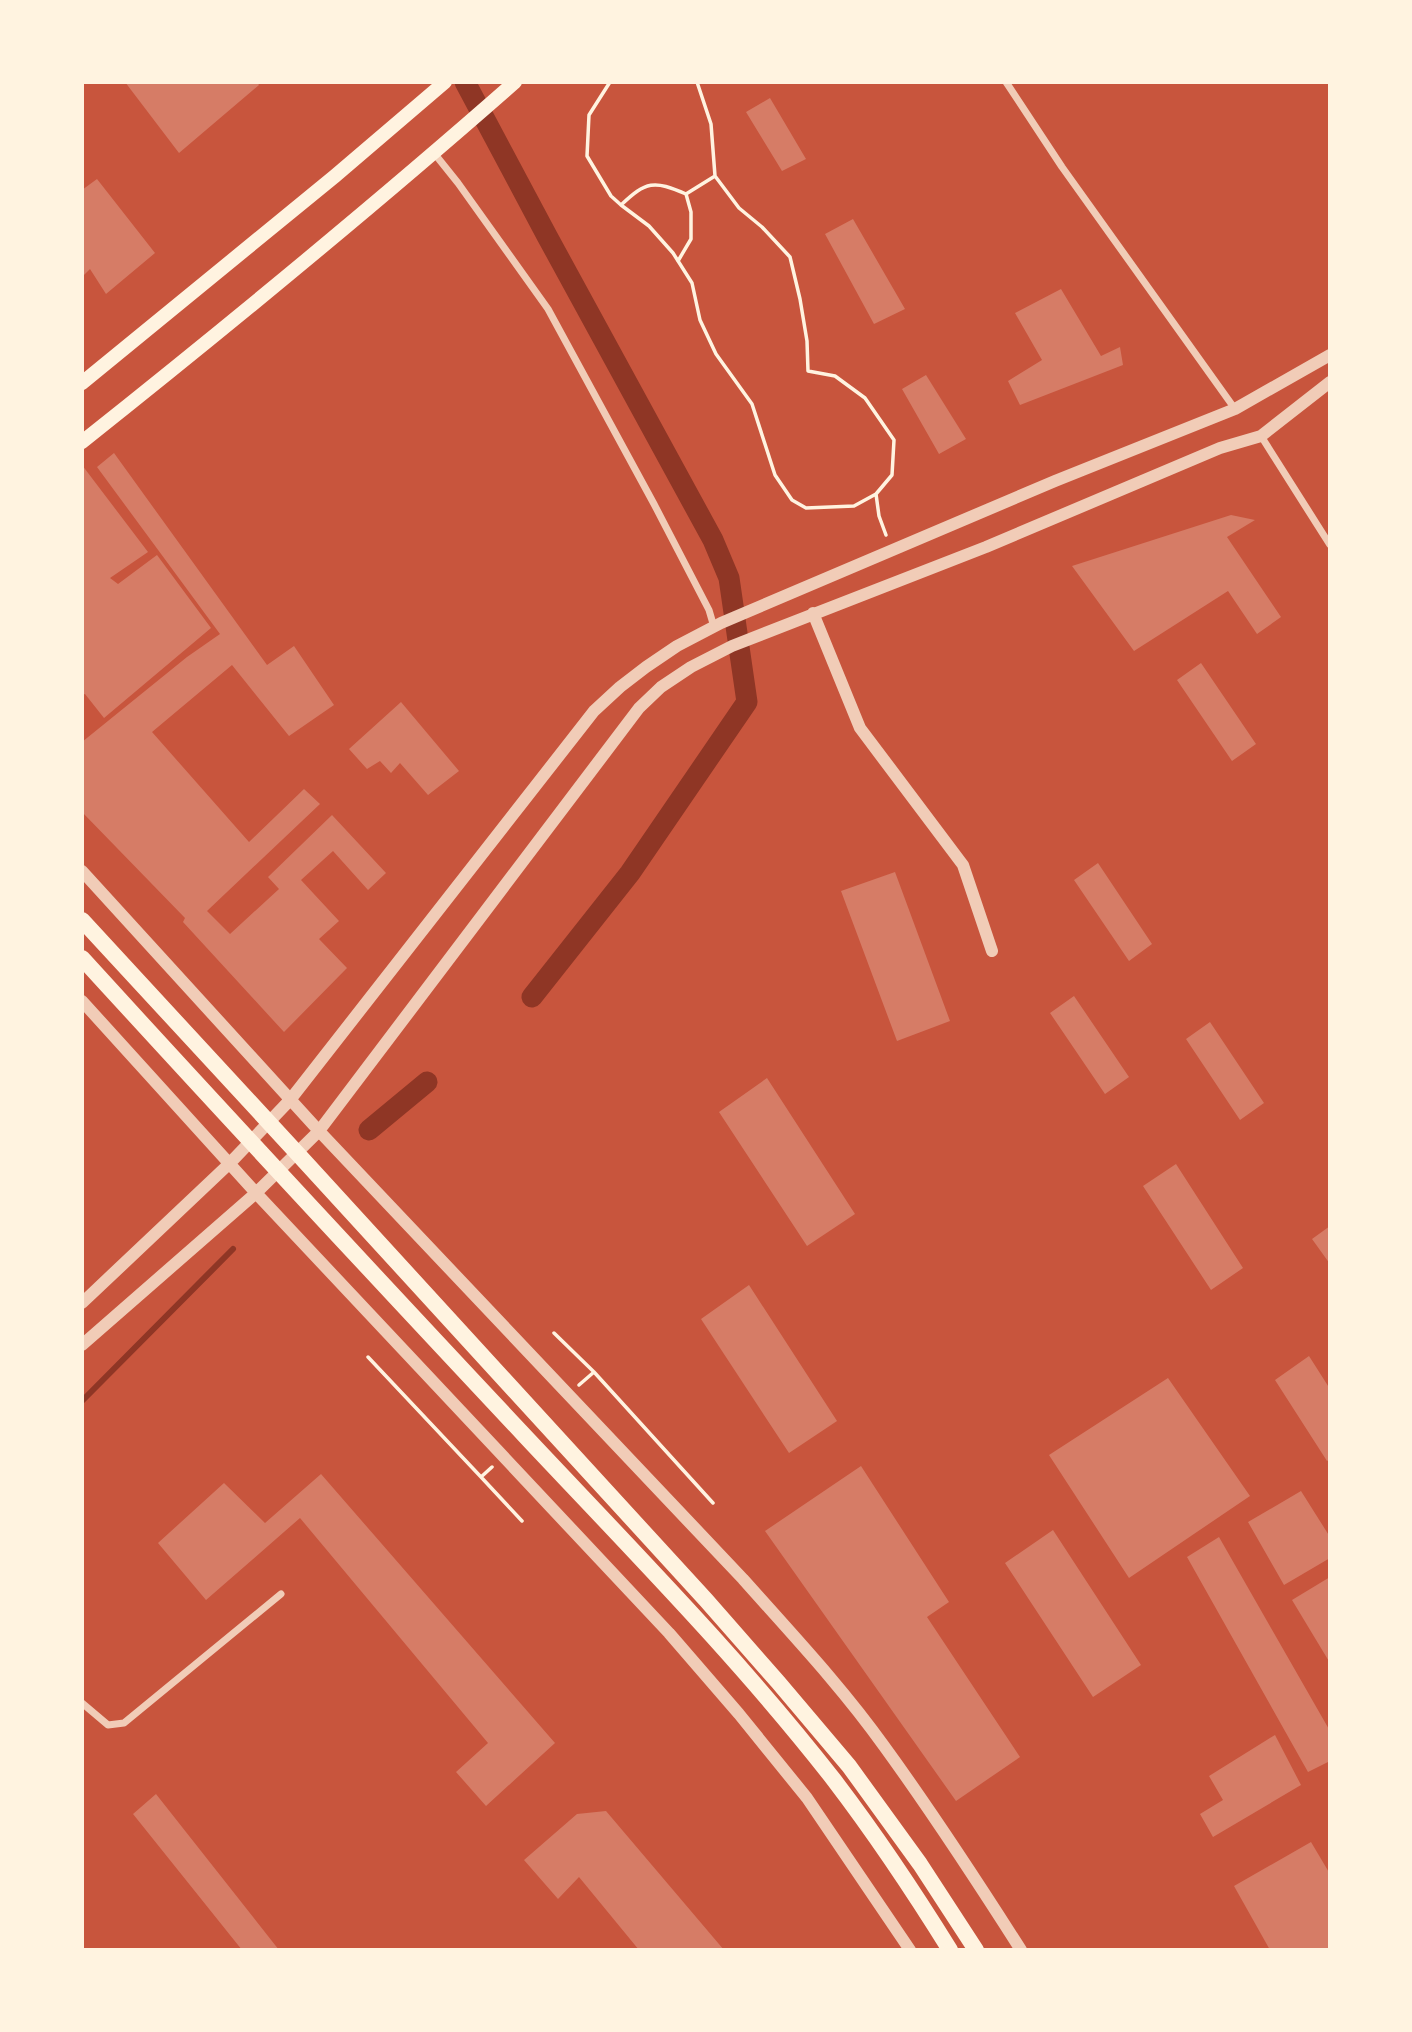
<svg xmlns="http://www.w3.org/2000/svg" width="1412" height="2032" font-family="'Sofia Sans Condensed',sans-serif">
<style>
.lines{fill:none;stroke-linecap:round;stroke-linejoin:round}
.stream{stroke:#8f3625;stroke-width:6}
.canal{stroke:#8f3625;stroke-width:21}
.building{fill:#d67c66}
.path{stroke:#fff3e0;stroke-width:3.5}
.minor{stroke:#f1ccb7;stroke-width:7}
.tertiary{stroke:#f1ccb7;stroke-width:12}
.secondary{stroke:#fff3e0;stroke-width:14}
.trunk{stroke:#fff3e0;stroke-width:16}
</style>
<rect width="100%" height="100%" fill="#c8553d"/>
<g class="lines">
<path class="stream" d="M82,1401L233,1249"/>
<path class="canal" d="M465,82L547,236L713,540L729,578L747,702L630,873L532,997
M369,1130L427,1082"/>
</g>
<path class="building" d="M125,82H257L259,85L179,153Z
M770,98L806,159L782,171L746,112Z
M97,179L155,253L106,294L90,269L82,277V190Z
M853,219L905,309L874,324L825,234Z
M1061,289L1101,356L1120,347L1123,365L1020,405L1008,381L1042,360L1015,313Z
M926,375L966,439L939,454L902,389Z
M114,453L267,665L294,646L334,705L289,736L232,665L152,732L249,842L304,789L320,804L207,911L230,934L279,889L268,877L332,815L386,873L368,890L333,851L301,880L339,921L319,939L347,968L284,1032L183,922L185,918L82,812V742L187,657L220,634L97,467Z
M82,465L148,552L110,578L118,584L157,555L211,628L104,718L85,694L82,695Z
M1231,515L1255,520L1227,537L1281,617L1257,634L1228,591L1134,651L1072,566Z
M1201,663L1256,744L1232,761L1177,680Z
M401,702L459,771L428,795L400,763L391,773L380,761L367,769L349,749Z
M1098,863L1152,944L1129,961L1074,880Z
M895,872L950,1021L897,1041L841,891Z
M1074,996L1129,1077L1105,1094L1050,1013Z
M1210,1022L1264,1103L1240,1120L1186,1039Z
M767,1078L855,1214L807,1246L719,1112Z
M1176,1164L1243,1268L1211,1290L1143,1186Z
M1330,1226V1264L1312,1239Z
M749,1285L837,1421L789,1453L701,1319Z
M1309,1356L1330,1389V1459L1327,1461L1275,1380Z
M1168,1378L1250,1496L1129,1578L1049,1455Z
M861,1466L949,1602L927,1617L1020,1757L956,1801L765,1531Z
M321,1474L555,1743L486,1806L456,1772L488,1743L300,1518L206,1600L158,1543L224,1483L265,1523Z
M1301,1491L1330,1537V1558L1284,1585L1248,1522Z
M1053,1530L1141,1665L1093,1697L1005,1563Z
M1219,1537L1330,1731V1761L1308,1772L1187,1557Z
M1330,1577V1663L1292,1600Z
M1275,1735L1301,1785L1213,1837L1200,1814L1223,1800L1209,1776Z
M156,1794L279,1950H242L133,1814Z
M606,1811L724,1950H639L579,1877L558,1899L524,1860L577,1814Z
M1311,1842L1330,1874V1950H1270L1234,1886Z"/>
<g class="lines">
<path class="path" d="M610,82L589,115L587,156L611,196L621,205
M697,82L711,124L715,176L739,208L762,227L790,257L800,299L807,341L808,371L835,376L865,398L894,440L892,475L876,494L854,506L806,508L792,500L775,475L752,404L716,354L700,320L692,283L673,253L649,226L621,205C646,181 654,180 686,194L715,176
M678,261L691,239V212L686,194
M876,494L879,516L886,535
M554,1333L594,1372
M368,1357L481,1477L492,1467
M579,1385L594,1372L713,1503
M481,1477L522,1521"/>
<path class="minor" d="M1006,82L1062,167L1235,409
M434,153L458,183L548,309L654,504L709,610L714,627
M1261,436L1330,545
M82,1703L108,1725L124,1723L281,1594"/>
<path class="tertiary" d="M813,613L860,728L963,865L992,951
M82,871L319,1131L743,1579C791,1633 842,1687 884,1746C932,1812 977,1881 1021,1950
M82,1001L256,1193L669,1633L739,1714L807,1798L910,1950
M82,1303L230,1163L290,1100L594,711L620,687L646,667L677,646L721,623L1055,481L1235,409L1330,355
M82,1345L256,1193L319,1131L639,708L661,687L691,667L732,646L986,547L1220,448L1261,436L1330,382"/>
<path class="secondary" d="M82,383L335,176L445,82
M82,442C229,325 374,206 515,82"/>
<path class="trunk" d="M82,920L297,1153L706,1600L778,1682L849,1766L920,1864L976,1950
M82,958C228,1118 376,1277 524,1435C630,1548 739,1658 834,1780C876,1835 914,1892 950,1950"/>
</g>
<rect width="1412" height="2032" fill="none" stroke="#fff3e0" stroke-width="168"/>
</svg>
